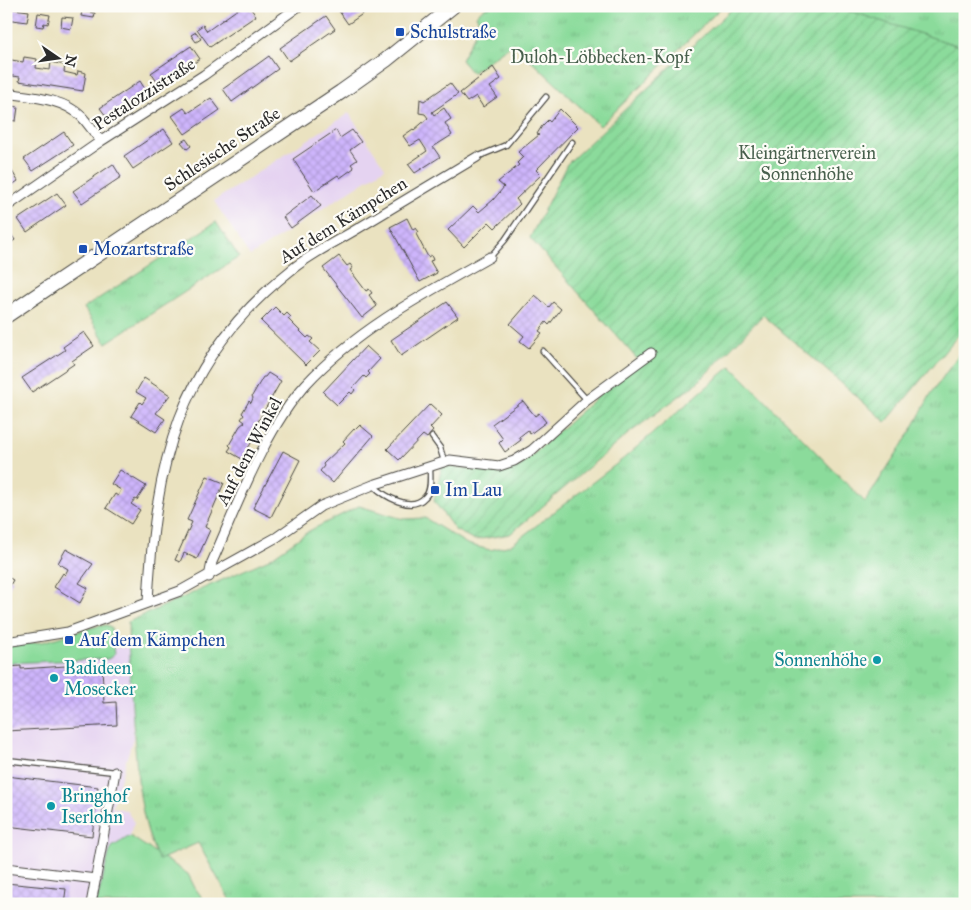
<svg xmlns="http://www.w3.org/2000/svg" width="971" height="910" font-family="'IM FELL Great Primer',serif">
<style>
.built{fill:#e5d3f1}
.grass{fill:#8bdb9b;stroke:#5b8363}
.park{fill:url(#park-tufts);stroke:#5b8363}
.garden{fill:url(#garden-furrows);stroke:#5b8363}
.building{fill:url(#building-cross-hatch)}
.lines{fill:none;stroke-linecap:round;stroke-linejoin:round}
.lane-casing{stroke:#484641;stroke-width:7}
.street-casing{stroke:#484641;stroke-width:11}
.secondary-casing{stroke:#484641;stroke-width:16}
.lane{stroke:#fff;stroke-width:4.5}
.street{stroke:#fff;stroke-width:9}
.secondary{stroke:#fff;stroke-width:14}
.transit-dot{fill:#1a4fb4;stroke:#fdfcf7;stroke-width:2}
.culture-dot{fill:#0f9aa8;stroke:#fdfcf7;stroke-width:2}
.labels{text-anchor:middle;stroke-width:4.5;stroke-linejoin:round;paint-order:stroke}
.transit-label{font-size:18px;fill:#164399;stroke:#fdfcf7;text-anchor:start}
.park-label{font-size:18px;fill:#48604d;stroke:#fdfcf7}
.street-label{font-size:18px;fill:#2b2b2b;stroke:#fdfcf7}
.culture-label{font-size:18px;fill:#0d838f;stroke:#fdfcf7;text-anchor:start}
</style>
<defs>
<pattern id="park-tufts" width="24" height="20" patternUnits="userSpaceOnUse" patternTransform="scale(1.25)"><rect width="24" height="20" fill="#8bdb9b"/><path d="M3 7l-1-3M5 7V3M7 7l1-3M15 17l-1-3M17 17v-4M19 17l1-3" fill="none" stroke="#78bc86"/></pattern>
<pattern id="garden-furrows" width="10" height="10" patternUnits="userSpaceOnUse" patternTransform="scale(1.25)"><rect width="10" height="10" fill="#8bdb9b"/><path d="M-1 1l2-2M0 10L10 0M9 11l2-2" fill="none" stroke="#78bc86"/></pattern>
<pattern id="building-cross-hatch" width="8" height="8" patternUnits="userSpaceOnUse" patternTransform="scale(1.25)"><rect width="8" height="8" fill="#ceb5fc"/><path d="M0 0l8 8M0 8l8-8" fill="none" stroke="#b19cd8"/></pattern>
</defs>
<rect width="100%" height="100%" fill="#fdfcf7"/>
<filter id="ink" filterUnits="userSpaceOnUse"><feTurbulence type="fractalNoise" baseFrequency=".02" numOctaves="2"/><feDisplacementMap in="SourceGraphic" scale="10" xChannelSelector="R" yChannelSelector="G"/><feConvolveMatrix kernelMatrix="1 2 1 2 8 2 1 2 1" color-interpolation-filters="sRGB"/></filter>
<filter id="wash" filterUnits="userSpaceOnUse"><feTurbulence type="fractalNoise" baseFrequency=".0096" numOctaves="4" result="noise"/><feDisplacementMap in="SourceGraphic" scale="20" xChannelSelector="R" yChannelSelector="G"/><feGaussianBlur stdDeviation="1.12" result="paint"/><feColorMatrix in="noise" values="0 0 0 0 0 0 0 0 0 0 0 0 0 0 0 0 0 1.4 0 .05"/><feComposite in="paint" operator="in"/></filter>
<g filter="url(#wash)">
<rect width="100%" height="100%" fill="#eae2c0"/>
<path class="built" d="M349,113L385,168L250,256L214,201Z
M129,647L133,738L112,807L126,810L134,822L130,836L112,847L96,904H6V654Z"/>
<path class="grass" d="M106,625L111,627L114,655L108,659L6,663V646L42,642L94,627Z
M130,836L188,874L195,888L207,904H96L109,854L112,847Z"/>
<path class="park" d="M487,6H723L600,126L513,43L472,73L461,60L480,24L476,15Z
M792,6H965V59Z
M216,222L239,257L106,343L84,308Z
M965,346V904H232L198,843L159,860C138,819 137,767 133,721C131,688 128,655 128,622L269,559L309,531L359,506L403,519L425,518L467,544L490,550L511,545L623,459L731,366L865,502L911,431L931,394Z"/>
<path class="garden" d="M735,6H834L965,48V327L886,422L763,315L697,383L628,434L510,534L475,540L455,530L434,501L442,466L505,471L520,466L638,360L530,238L567,164Z"/>
<g id="blocks">
<path class="building" d="M242,6H249L256,16L210,47L197,29L203,25L207,31Z
M346,6H374L348,24L339,11Z
M6,8L29,11L27,22L6,19Z
M82,11L95,13L94,18L81,16Z
M38,13L50,15L48,24L44,23L43,27L36,26Z
M326,16L335,29L289,61L280,48Z
M62,17L73,18L71,29L61,27Z
M196,32L201,39L196,42L191,35Z
M191,46L200,59L160,86L151,73Z
M269,56L278,69L232,102L223,89Z
M24,57L37,59L36,68L50,70L51,62L65,65L64,72L77,75L78,71L86,73L83,91L19,81L20,77L6,75V59L23,62Z
M493,67L501,79L490,87L497,97L483,107L476,96L467,102L460,93Z
M140,81L148,94L109,120L100,108Z
M450,83L458,94L432,112L434,115L444,108L451,119L445,123L452,135L433,147L440,157L415,173L408,164L427,151L420,140L410,146L403,136L413,129L414,130L428,118L425,114L419,113L420,99L424,101Z
M211,98L220,110L185,134L172,116L184,108L188,113Z
M6,105L18,107L16,121L6,120Z
M560,109L578,127L536,170L541,175L516,199L520,204L495,228L489,222L464,247L448,230L473,206L479,212L493,200L504,187L498,182L519,165L517,163L523,157L518,152L539,135L537,134L542,126L548,120L550,122Z
M164,129L173,142L133,169L124,156Z
M336,130L340,138L352,130L361,142L350,150L357,160L351,164L354,168L340,178L338,175L314,191L293,159Z
M64,132L73,145L33,171L24,159Z
M186,139L191,146L187,149L181,142Z
M113,164L121,177L82,203L73,191Z
M10,168L18,181L6,189V171Z
M57,193L66,205L27,232L18,219Z
M312,195L321,206L291,228L283,217Z
M407,218L413,230L416,228L419,232L416,234L428,257L431,255L433,260L430,261L437,273L420,282L390,227Z
M6,227L15,240L6,246Z
M339,256L347,266L350,264L353,268L350,270L366,291L369,289L372,293L369,295L377,306L362,318L323,268Z
M535,295L549,307L553,302L561,309L549,325L546,322L539,331L542,333L529,348L520,341L524,336L510,324Z
M447,302L458,317L401,356L391,340Z
M275,307L284,316L287,313L291,317L288,319L307,338L309,336L313,339L310,342L320,351L306,365L261,321Z
M84,332L94,346L72,361L74,364L32,392L22,378L65,350L63,347Z
M366,346L380,359L368,372L370,374L366,378L364,376L353,388L355,390L352,394L350,392L337,405L323,392Z
M268,373L281,381L255,427L259,429L242,459L228,451L231,447L229,445L240,426L245,422L241,419L244,415L242,413L249,401L251,403L253,398L252,396L263,377H265Z
M144,378L170,395L156,413L165,419L156,432L131,416L140,402L142,404L146,398L136,392Z
M523,401L535,416L539,413L546,422L530,434L528,430L519,437L521,440L505,452L499,443L503,439L492,424Z
M430,404L442,415L430,428L433,431L427,438L423,435L399,460L387,449Z
M360,425L373,436L333,483L320,471L324,466L323,464L345,443L343,441L354,429L355,430Z
M283,451L300,460L271,517L253,508Z
M120,470L146,486L137,500L135,499L131,504L140,510L131,524L106,508L115,494L118,496L121,490L111,484Z
M207,476L224,483L205,527L210,530L197,559L184,553L180,562L175,560L192,522L187,520Z
M66,549L93,564L79,583L88,588L80,603L54,587L63,573L65,575L68,569L58,563Z
M6,576L13,580L6,592Z
M21,666V669L66,666V670L102,668L104,703L116,702L117,725L6,731V670L8,667Z
M6,776L98,787L92,836L6,826Z
M6,883L66,889L64,904H6Z"/>
</g>
</g>
<g filter="url(#ink)">
<use href="#blocks" fill-opacity="0" stroke="#484641" stroke-width="1"/>
<g class="lines">
<defs>
<path id="lane" d="M477,157L506,145L546,97
M490,257L505,240L572,142
M543,351L587,400
M432,437L440,448L444,461
M373,485C384,496 411,513 425,497C432,491 430,476 430,467
M6,760L115,772"/>
<path id="street" d="M6,93C31,97 62,98 81,116C88,123 94,133 101,141
M6,207L101,141L204,75L299,6
M209,577L212,562C237,506 265,429 306,384C357,329 426,293 490,257
M148,602C155,465 177,361 290,271C310,254 334,243 357,229C397,205 437,181 477,157
M6,642L68,632L180,591L277,537L321,506L373,485L450,460L499,466L514,461L532,450L587,400L651,353
M6,868L96,879
M91,904L115,772"/>
<path id="secondary" d="M6,316L341,92L386,60L453,6"/>
</defs>
<use href="#lane" class="lane-casing"/>
<use href="#street" class="street-casing"/>
<use href="#secondary" class="secondary-casing"/>
<use href="#lane" class="lane"/>
<use href="#street" class="street"/>
<use href="#secondary" class="secondary"/>
</g>
</g>
<g class="transit-dot">
<rect x="395" y="27" width="10" height="10" rx="2.5"/>
<rect x="78" y="244" width="10" height="10" rx="2.5"/>
<rect x="430" y="485" width="10" height="10" rx="2.5"/>
<rect x="64" y="635" width="10" height="10" rx="2.5"/>
</g>
<g class="culture-dot">
<circle cx="877" cy="660" r="5"/>
<circle cx="54" cy="678" r="5"/>
<circle cx="51" cy="806" r="5"/>
</g>
<g class="labels">
<g class="transit-label">
<text x="410" y="38">Schulstraße</text>
<text x="93" y="255">Mozartstraße</text>
<text x="445" y="496">Im Lau</text>
<text x="79" y="646">Auf dem Kämpchen</text>
</g>
<g class="park-label">
<text x="600" y="63">Duloh-Löbbecken-Kopf</text>
<text x="807" y="159">Kleingärtnerverein<tspan x="807" dy="21">Sonnenhöhe</tspan></text>
</g>
<g class="street-label">
<text transform="translate(144 94) rotate(-33)" y="6">Pestalozzistraße</text>
<text transform="translate(222 149) rotate(-34)" y="6">Schlesische Straße</text>
<text transform="translate(343 220) rotate(-32)" y="6">Auf dem Kämpchen</text>
<text transform="translate(249 451) rotate(-62)" y="6">Auf dem Winkel</text>
</g>
<g class="culture-label">
<text x="867" y="666" text-anchor="end">Sonnenhöhe</text>
<text x="64" y="674">Badideen<tspan x="64" dy="21">Mosecker</tspan></text>
<text x="61" y="802">Bringhof<tspan x="61" dy="21">Iserlohn</tspan></text>
</g>
</g>
<rect width="971" height="910" fill="none" stroke="#fdfcf7" stroke-width="25"/>
<g transform="translate(58 58) rotate(103)" stroke="#fdfcf7" stroke-width="4" paint-order="stroke">
<path d="M0-4L9 19L0 12L-9 19Z" fill="#2b2b2b"/>
<text y="-8" font-size="14" font-weight="bold" text-anchor="middle" fill="#2b2b2b">N</text>
</g>
</svg>
